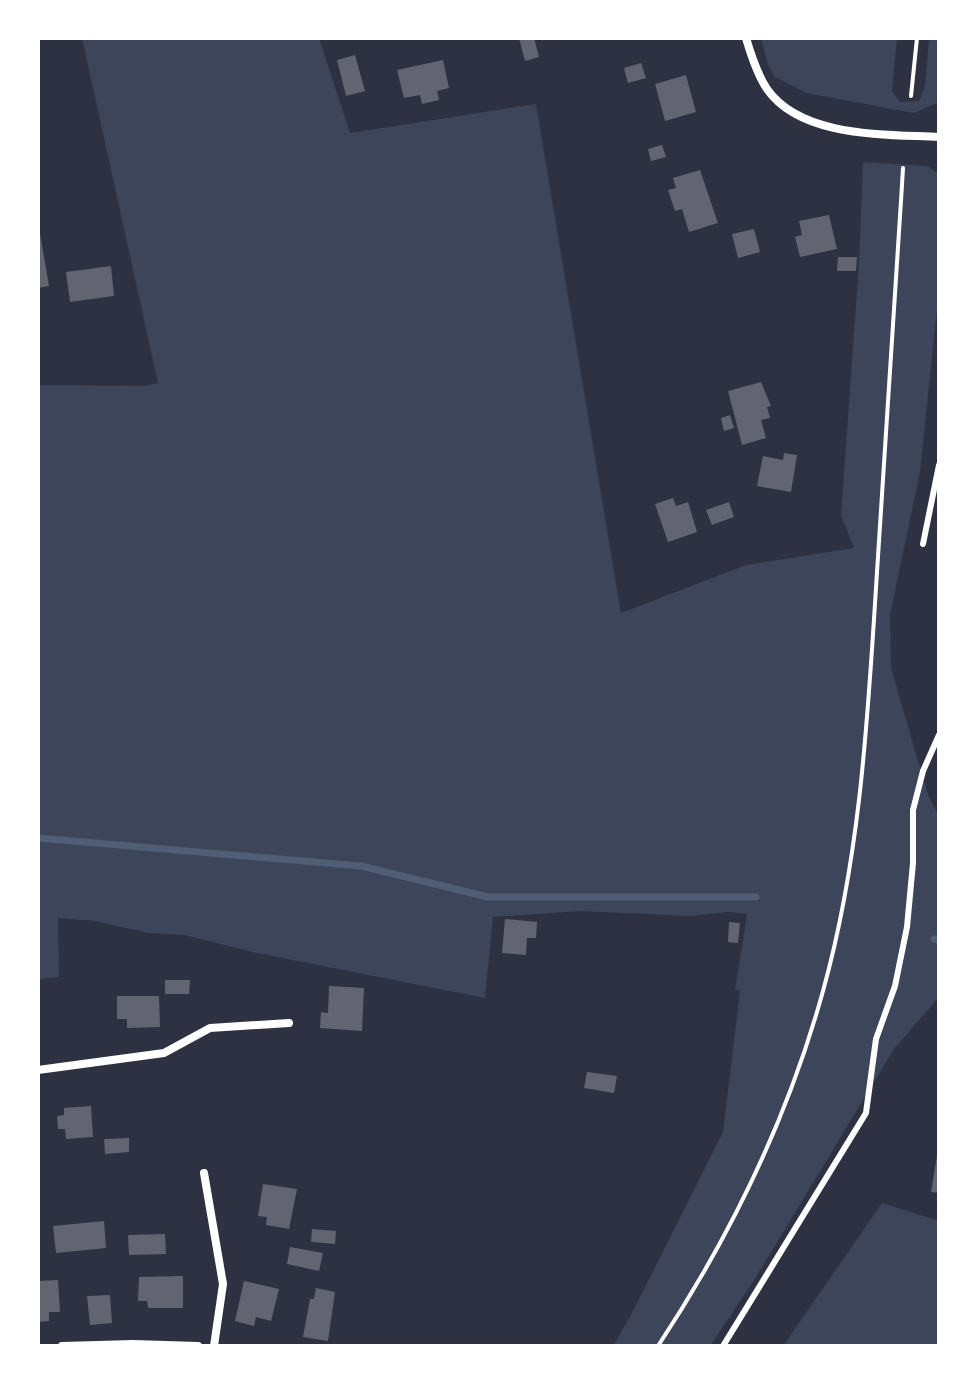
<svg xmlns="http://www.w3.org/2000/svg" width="977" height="1384" font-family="'Golos Text',sans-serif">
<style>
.green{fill:#3c4559}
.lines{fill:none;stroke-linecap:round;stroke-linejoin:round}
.stream{stroke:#4f5d75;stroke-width:7}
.building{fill:#626471}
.path{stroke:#fff;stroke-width:4}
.service{stroke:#fff;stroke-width:6}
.minor{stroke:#fff;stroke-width:8}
</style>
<rect width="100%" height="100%" fill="#2d3142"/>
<path class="green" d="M82,38H319L350,133L536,104L621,613L746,565L854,548L841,515L859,263L863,162L927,166L939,174V290L920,472L890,615L891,668L928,795L939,816V997L894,1049L753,1282L710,1346H613L632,1313L723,1132L740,991L735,990L747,914L729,912L689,916L580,911L493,917L485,998L257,953L185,935L148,933L95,921L58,918L59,977L38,979V385L144,386L158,383Z
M761,38H897L892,91L900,102L919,101L925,86L929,38H939V102L914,113L806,93L775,77L768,65Z
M882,1203L939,1221V1346H783Z"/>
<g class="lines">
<path class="stream" d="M38,838L361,866L488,897H756
M934,939L939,940"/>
</g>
<path class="building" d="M519,38H534L539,57L525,61Z
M355,55L365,91L346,96L337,60Z
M443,60L449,88L437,91L439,100L422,104L420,95L404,98L397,70Z
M641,63L646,78L628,83L624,68Z
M686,75L696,112L665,121L655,84Z
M662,145L666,157L651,161L648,149Z
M700,170L718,223L689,232L682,209L675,211L668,190L676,188L673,178Z
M829,215L837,249L800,257L795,237L802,235L799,221Z
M38,222L49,286L38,288Z
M754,229L760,252L738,258L732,234Z
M838,257H857L856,271H837Z
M111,266L114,296L70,302L66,272Z
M761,382L771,406L767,407L770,418L761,420L766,438L742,445L728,391Z
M730,415L734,428L724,431L721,418Z
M784,453L797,455L791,492L757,486L763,456L783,460Z
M673,498L676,506L688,502L697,532L668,542L655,504Z
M729,502L734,517L712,525L706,510Z
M505,919L537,922L536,938H527L526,955L502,953Z
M729,922L740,923L738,943L728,942Z
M165,980H190L189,994H165Z
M329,986L364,988L362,1031L320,1028L321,1012L328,1013Z
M117,996H159L160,1027L127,1028V1019H117Z
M587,1072L617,1076L614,1093L584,1088Z
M91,1106L93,1137L66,1139L65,1129H58L57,1116L64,1115V1108Z
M129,1138V1152L105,1154L104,1139Z
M937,1156H939V1193L931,1192Z
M263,1184L297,1189L289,1229L266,1225L267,1217L258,1216Z
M104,1221L106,1248L56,1253L53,1226Z
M312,1229L336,1231L335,1244L311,1242Z
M165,1234L166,1254L129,1255L128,1235Z
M290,1247L323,1253L319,1271L287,1264Z
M183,1276V1308H148L147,1301H138L139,1277Z
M58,1280L60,1312H49V1321L38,1322V1281Z
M244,1281L279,1289L271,1321L256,1317L254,1326L235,1321Z
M316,1288L335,1292L328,1341L303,1337L310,1299H314Z
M110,1295L112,1323L90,1325L87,1296Z"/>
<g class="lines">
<path class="path" d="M911,96L917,38
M658,1346C730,1237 788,1118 823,991C861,855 868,713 877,572C886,438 895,303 903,168"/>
<path class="service" d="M923,544L939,465
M723,1346L866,1113L876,1039L895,986L907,927L913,863V810L923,771L939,735"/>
<path class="minor" d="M746,38C751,55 757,74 767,89C801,138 886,134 939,137
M38,1070L164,1053L210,1028L289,1023
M204,1173L223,1284L214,1346
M62,1346L133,1344L198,1346"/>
</g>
<rect width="977" height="1384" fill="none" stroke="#ffffff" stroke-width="80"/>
</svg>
